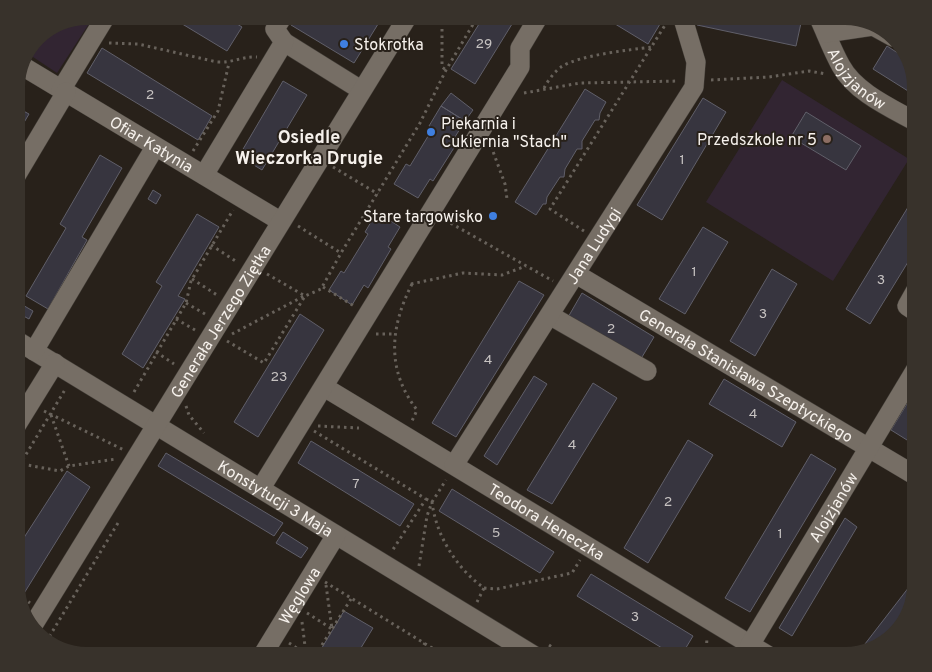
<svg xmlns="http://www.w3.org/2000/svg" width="932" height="672" font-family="Overpass,sans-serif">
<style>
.education{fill:#322532}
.building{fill:#37353f;stroke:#605f69}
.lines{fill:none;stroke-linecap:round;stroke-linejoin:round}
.minor-casing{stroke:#433e38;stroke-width:20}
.path{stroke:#68625b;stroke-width:3;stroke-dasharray:2.5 4;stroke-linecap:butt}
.minor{stroke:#766e65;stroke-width:19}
.shop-dot{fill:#3f7fe0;stroke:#28211a;stroke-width:2}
.education-dot{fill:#8d6e63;stroke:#28211a;stroke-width:2}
.labels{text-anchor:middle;stroke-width:4;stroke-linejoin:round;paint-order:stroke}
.number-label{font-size:14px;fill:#c6c2c1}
.poi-label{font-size:16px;fill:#f6f1ec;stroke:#28211a;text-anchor:start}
.street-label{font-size:16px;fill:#f6f1ec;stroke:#28211a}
.neighbourhood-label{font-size:18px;font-weight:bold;fill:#f6f1ec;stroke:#28211a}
</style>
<rect width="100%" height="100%" fill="#28211a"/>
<path class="education" d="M87,16H94L57,73L30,55L40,34Z
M782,80L909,159L833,281L706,202Z"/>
<path class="building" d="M169,16H224L242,27L227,51Z
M296,16H383L354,63L291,25Z
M484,16H517L475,84L451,69Z
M602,16H649L660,24L648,44Z
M698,16L780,18L787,16L788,20L801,23L796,46L697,25Z
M887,46L910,61L916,96L873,69Z
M102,48L212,116L198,140L87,73Z
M283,81L307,95L262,170L239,156Z
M585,89L606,102L600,113L599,120H595L582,141V149H577L565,169L564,177H560L547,197L546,204H543L536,215L515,202Z
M451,93L473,110L465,121L441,106Z
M703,98L726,112L662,220L637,205Z
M441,106L465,121L453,140L457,143L433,181L430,179L418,198L394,184L406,164L410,166L433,128L429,126Z
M16,107L29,114L16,136Z
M806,112L861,146L846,170L791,137Z
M100,155L122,168L82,237L87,240L48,309L26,296L66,228L60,224Z
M153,190L161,195L156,204L148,199Z
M916,194V249L870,324L846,309Z
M377,212L400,227L388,247L391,249L368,288L364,285L352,305L329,290L341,271L344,273L368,234L365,232Z
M197,214L219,227L178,296L185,299L143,368L122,354L162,286L156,282Z
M703,227L728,242L685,314L659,299Z
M772,269L797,284L755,356L730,341Z
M519,281L544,295L456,437L432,423Z
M582,293L654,337L639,362L567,319Z
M21,304L33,311L29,319L16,312Z
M300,314L324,330L258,437L234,422Z
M534,376L547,384L497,465L484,456Z
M724,379L796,422L782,447L709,404Z
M593,383L617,398L552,504L527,490Z
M916,389V444L915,445L891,430Z
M688,440L713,455L648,563L624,548Z
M311,441L414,504L400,526L298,463Z
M166,453L283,523L274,536L158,466Z
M811,454L836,469L750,612L725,598Z
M67,471L90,487L23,595L16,589V550Z
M452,489L554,552L540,573L439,511Z
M845,518L857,527L792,636L779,628Z
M283,532L308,548L301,558L276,543Z
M591,574L693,636L681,656H675L577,596Z
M916,578V585L901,628L876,648L858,653Z
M344,611L373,628L356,656H317Z"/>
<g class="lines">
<defs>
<g id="minor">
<path id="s1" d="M818,16C826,33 832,50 841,66C855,92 891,108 916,122"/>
<path d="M873,26L893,37"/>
<path d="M826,33L873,26"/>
<path d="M284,42L361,90"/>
<path id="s2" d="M24,67L280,221"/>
<path d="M61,90L106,16"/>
<path d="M204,175L284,42L275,29L283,16"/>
<path d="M16,176L66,92"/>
<path id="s3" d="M576,274L916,476"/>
<path d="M916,290L907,306L916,312"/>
<path d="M551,316L647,371"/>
<path id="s4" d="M16,340L535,656"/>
<path d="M34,351L155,147"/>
<path id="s5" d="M324,387L769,656"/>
<path d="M16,426L55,363"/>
<path id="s6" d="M454,465L694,87L696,62L684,22L685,16"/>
<path d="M261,488L520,67V48L539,16"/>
<path id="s7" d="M32,627L408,16"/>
<path id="s8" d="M750,645L916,369"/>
<path id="s9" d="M262,656L336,535"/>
</g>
</defs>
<use href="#minor" class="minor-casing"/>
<path class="path" d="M442,16V67L446,70
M109,43L138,44L217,62C234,63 242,56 257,57
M711,80L769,77L809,71L826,74
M544,88C548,81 553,73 561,67C579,55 629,50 652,47
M524,93L580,83L679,81
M491,146L505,184L507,199
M193,151L218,111L229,63
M333,167L378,194
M445,220L553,281
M298,226L341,253L420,123L446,70L478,16
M584,231L550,209L667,22
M211,245L237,262
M267,274L305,296L321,289L341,253
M192,279L217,295
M411,284L463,273L502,275L526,266
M412,284C390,327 386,370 417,410L412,421
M323,287L354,306
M186,303L205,314
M176,319L195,330
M232,334L304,296
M376,334H395
M227,341L264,363L305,296
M156,352L174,364
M16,373L22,362
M134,392L186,303L191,281L233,210
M186,406L189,415L204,433
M44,411L124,450
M51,415L69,466
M318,426L359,428
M314,431L426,499L392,551
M16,463L60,471L69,466L116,459
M16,471L66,388
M426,499L432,502L446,480
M419,566L427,516L432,502C436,535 456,568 484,588L477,602
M325,582L445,656
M484,588L497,589L572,573L580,560
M18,594L30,603
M307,613L332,629L326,585
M302,622L306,654
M46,642L118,523
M289,643L309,656
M549,645L565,656
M315,656L351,599
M417,656L425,643
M706,656L707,637"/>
<use href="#minor" class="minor"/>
</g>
<g class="shop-dot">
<circle cx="344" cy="44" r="5"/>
<circle cx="431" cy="132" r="5"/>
<circle cx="493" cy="216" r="5"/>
</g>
<circle class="education-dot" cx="827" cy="139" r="5"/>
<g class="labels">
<g class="number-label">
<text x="484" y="48">29</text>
<text x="150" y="99">2</text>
<text x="682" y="164">1</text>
<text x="694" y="276">1</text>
<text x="881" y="284">3</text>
<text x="763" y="318">3</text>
<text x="611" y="333">2</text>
<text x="488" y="364">4</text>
<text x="279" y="381">23</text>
<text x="753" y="418">4</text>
<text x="572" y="449">4</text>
<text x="356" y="488">7</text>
<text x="668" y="506">2</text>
<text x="496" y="537">5</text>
<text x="780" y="538">1</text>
<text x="635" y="621">3</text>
</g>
<g class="poi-label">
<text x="354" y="50">Stokrotka</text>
<text x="441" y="129">Piekarnia i<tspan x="441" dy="18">Cukiernia "Stach"</tspan></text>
<text x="817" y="145" text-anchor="end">Przedszkole nr 5</text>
<text x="483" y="222" text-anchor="end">Stare targowisko</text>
</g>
<g class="street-label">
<text dy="6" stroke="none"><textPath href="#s1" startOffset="75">Alojzjanów</textPath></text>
<text dy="6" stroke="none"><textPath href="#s2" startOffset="149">Ofiar Katynia</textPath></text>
<text dy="6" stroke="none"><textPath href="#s6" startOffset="260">Jana Ludygi</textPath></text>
<text dy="6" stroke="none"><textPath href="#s7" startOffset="359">Generała Jerzego Ziętka</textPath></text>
<text dy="6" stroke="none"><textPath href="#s3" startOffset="198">Generała Stanisława Szeptyckiego</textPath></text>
<text dy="6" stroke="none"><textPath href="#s4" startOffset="304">Konstytucji 3 Maja</textPath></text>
<text dy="6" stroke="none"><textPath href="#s8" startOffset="161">Alojzjanów</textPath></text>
<text dy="6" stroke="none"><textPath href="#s5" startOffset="260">Teodora Heneczka</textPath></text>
<text dy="6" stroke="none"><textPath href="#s9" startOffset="71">Węglowa</textPath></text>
</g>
<g class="neighbourhood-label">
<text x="309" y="143">Osiedle<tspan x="309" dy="21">Wieczorka Drugie</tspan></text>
</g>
</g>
<path d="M0 0H932V672H0ZM87 25H845A62 62 0 0 1 907 87V585A62 62 0 0 1 845 647H87A62 62 0 0 1 25 585V87A62 62 0 0 1 87 25Z" fill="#38322b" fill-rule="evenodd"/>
</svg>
